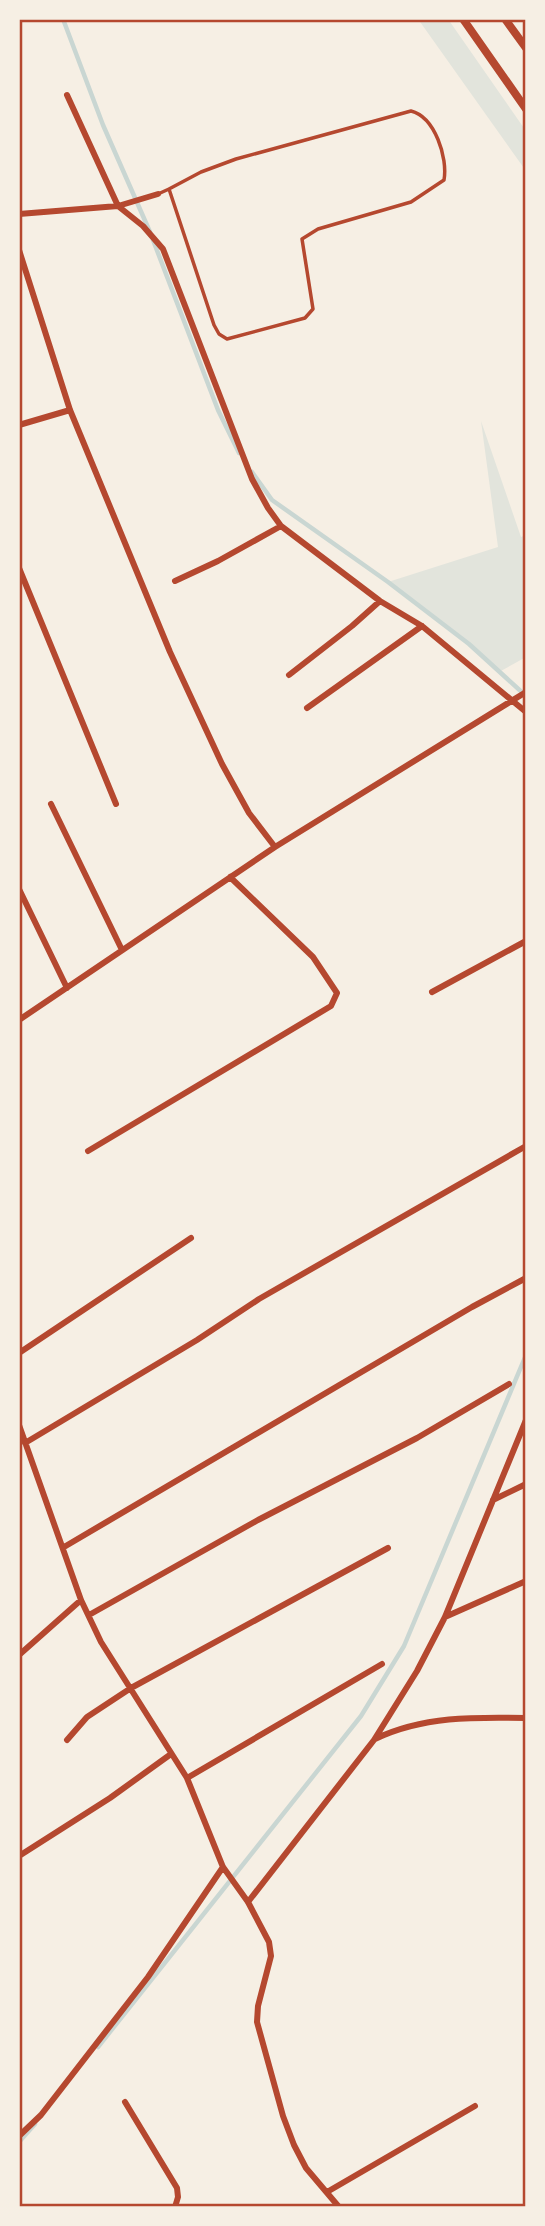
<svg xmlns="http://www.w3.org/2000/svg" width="545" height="2226" font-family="Mulish,sans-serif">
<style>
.green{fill:#e2e4dc}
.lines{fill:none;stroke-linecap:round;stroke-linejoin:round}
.stream{stroke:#c9d6d2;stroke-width:4.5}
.service{stroke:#b5482f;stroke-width:3.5}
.minor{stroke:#b5482f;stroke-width:6}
.tertiary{stroke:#b5482f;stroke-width:8}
.neatline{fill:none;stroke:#b5482f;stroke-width:2.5}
</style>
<rect width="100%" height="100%" fill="#f6efe4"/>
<path class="green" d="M418,19H448L526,131V171Z
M481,421L521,537L526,535V657L499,672L469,644L388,582L498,547Z"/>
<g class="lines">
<path class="stream" d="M63,19L103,125L150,232
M153,240L218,410L239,453
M252,472L272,500L388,582L469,644L526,696
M98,2047L361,1716L404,1646L526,1355
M19,2142L35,2124"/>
<path class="service" d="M158,194L169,189L214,325L219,334L227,339L305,318L313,309L302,239L318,229L411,202L444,180C448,158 435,117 411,111L236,159L201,172L169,189"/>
<path class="minor" d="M67,95L118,206L143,226L163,249L252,479L268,508L281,526L380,601L422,626L526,712
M19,214L118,206L158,194
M19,250L70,410L170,652L222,764L249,813L275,847
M19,425L70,410
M19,568L116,804
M175,581L218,561L281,526
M289,675L352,626L380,601
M307,708L422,626
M51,804L122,950
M19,889L67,988
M432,992L526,941
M19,1020L275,847L526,692
M88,1151L331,1006L337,993L313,957L230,877
M19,1353L191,1238
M19,1425L81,1600L101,1642L187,1778L223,1867L248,1902L269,1942L271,1956L258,2006L257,2022L283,2116L294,2145L306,2168L339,2207
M25,1443L197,1340L259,1299L526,1146
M493,1500L526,1484
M64,1547L472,1307L526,1278
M89,1615L258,1520L417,1438L509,1384
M445,1617L526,1581
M19,1655L81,1600
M375,1739C423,1716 474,1717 526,1718
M67,1740L87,1717L131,1688L388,1548
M187,1778L382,1664
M19,1856L110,1798L171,1754
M248,1902L374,1740L417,1671L445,1617L526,1420
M125,2102L177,2188L178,2197L175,2207
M19,2136L41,2115L148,1977L223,1867
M327,2192L475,2106"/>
<path class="tertiary" d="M463,19L526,109
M505,19L526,48"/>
</g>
<rect width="545" height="2226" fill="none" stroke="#f6efe4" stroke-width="42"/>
<rect x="21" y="21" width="503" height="2184" class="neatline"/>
</svg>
